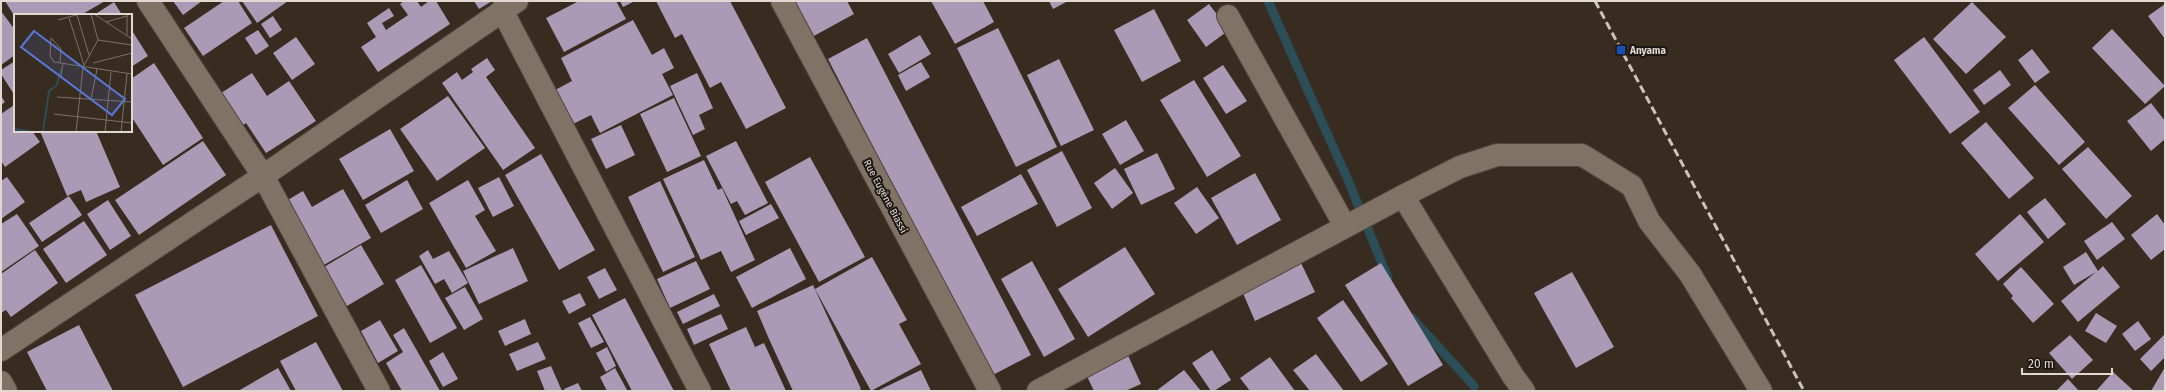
<svg xmlns="http://www.w3.org/2000/svg" width="2166" height="392" font-family="'Fira Sans',sans-serif">
<style>
.lines{fill:none;stroke-linecap:round;stroke-linejoin:round}
.stream{stroke:#2c4e58;stroke-width:9}
.building{fill:#aa9ab5}
.street-casing{stroke:#51473e;stroke-width:24}
.street{stroke:#817266;stroke-width:22}
.rail{stroke:#cbc2bb;stroke-width:3;stroke-dasharray:8 4;stroke-linecap:butt}
.transit-dot{fill:#1a4fb4;stroke:#1b1511;stroke-width:1.5}
.labels{text-anchor:middle;stroke-width:4;stroke-linejoin:round;paint-order:stroke}
.poi-label{font-size:10px;font-weight:bold;fill:#e0d8d1;stroke:#1b1511;text-anchor:start}
.street-label{font-size:10px;fill:#e0d8d1;stroke:#1b1511}
.inset-river{fill:none;stroke:#2c4e58;stroke-width:2}
.inset-road{fill:none;stroke:#7b7167;stroke-width:1}
.view{fill:#5877d6;fill-opacity:0.15;stroke:#5877d6;stroke-width:2}
.inset-edge{fill:none;stroke:#e0d8d1;stroke-width:2}
</style>
<rect width="100%" height="100%" fill="#382c21"/>
<g class="lines">
<path class="stream" d="M1268,1L1348,180L1388,278
M1412,318L1474,386"/>
</g>
<path class="building" d="M5,1H105L81,15H15V17Z
M173,1H202L183,15Z
M224,1H238L252,23L203,56L184,28Z
M242,1H288L257,23Z
M404,1H417L421,7L429,1H436L450,24L378,72L361,47L376,37L367,23L389,8L394,16L382,23L386,30L408,15L400,4Z
M474,1H492L479,9Z
M579,1H616L626,19L564,52L546,18Z
M620,1H635L623,7Z
M656,1H730L786,108L746,129L721,82L710,88L682,34L675,38Z
M792,1H847L854,14L812,37Z
M931,1H983L994,22L955,44Z
M1049,1H1068L1053,9Z
M114,2L122,15H94Z
M1972,2L2006,37L1966,74L1933,39Z
M1209,4L1229,30L1206,47L1187,20Z
M2165,4V39L2148,16Z
M1154,9L1181,61L1142,82L1114,30Z
M1,11L15,30V55L1,65Z
M273,16L282,30L270,38L261,24Z
M633,20L652,55L664,48L674,68L662,74L673,95L600,133L591,115L573,124L555,90L572,81L561,58Z
M998,28L1057,147L1016,167L957,48Z
M131,29L148,56L131,67Z
M2112,29L2165,86L2145,104L2092,48Z
M258,30L269,46L256,55L245,38Z
M920,35L931,54L899,73L888,54Z
M296,37L315,64L292,80L273,53Z
M1924,37L1980,112L1950,134L1894,60Z
M867,38L1031,355L991,376L828,59Z
M2032,49L2050,72L2035,83L2018,60Z
M487,58L495,70L486,77L535,148L503,170L442,83L457,72L462,80L473,72L471,69Z
M1059,59L1094,130L1061,146L1027,75Z
M15,61V96L1,74V70Z
M921,62L930,77L906,91L898,75Z
M154,63L203,138L163,165L131,116V79Z
M1223,65L1247,101L1226,114L1203,78Z
M2000,70L2011,85L1984,105L1973,90Z
M252,73L267,96L289,81L316,121L266,153L246,123L237,129L215,97Z
M697,73L713,108L699,115L705,129L693,135L670,86Z
M1194,80L1241,156L1207,177L1160,100Z
M2035,85L2085,142L2059,165L2008,108Z
M1,96L5,102L1,105Z
M448,96L485,148L437,181L400,129Z
M674,98L701,156L667,172L640,114Z
M2151,103L2165,121V139L2151,151L2127,121Z
M14,105L15,131H32L40,142L5,167L1,161V114Z
M1126,120L1144,151L1120,165L1102,134Z
M1986,122L2034,178L2009,199L1961,143Z
M621,125L635,155L606,169L591,139Z
M390,129L414,171L363,200L339,159Z
M40,131H96L120,187L86,202L81,190L67,196Z
M203,141L226,175L139,235L115,200Z
M736,141L768,203L745,215L737,201L731,204L706,156Z
M2088,147L2132,196L2106,219L2062,169Z
M1062,151L1092,208L1057,227L1027,170Z
M1157,153L1175,189L1141,205L1124,169Z
M541,154L595,250L559,270L505,175Z
M810,157L865,257L819,282L765,182Z
M704,160L718,190L722,188L755,260L731,272L721,251L701,260L663,179Z
M1115,168L1133,193L1112,209L1094,183Z
M1255,173L1281,220L1237,245L1211,198Z
M1021,174L1038,204L977,236L961,207Z
M7,177L25,202L1,219V181Z
M499,177L514,206L493,217L478,188Z
M407,180L423,209L381,233L365,205Z
M468,180L485,210L475,216L496,251L466,268L429,203Z
M660,181L695,257L663,272L628,197Z
M1197,187L1219,218L1196,234L1174,203Z
M343,189L371,238L322,266L286,201L303,191L312,207Z
M69,196L82,215L42,242L29,223Z
M2045,198L2066,224L2048,239L2027,212Z
M108,200L131,236L110,250L87,214Z
M771,204L779,218L746,235L739,221Z
M17,214L39,246L1,272V224Z
M2020,214L2044,242L1998,281L1975,254Z
M2157,214L2165,225V249L2151,260L2131,235Z
M84,221L107,255L66,283L43,249Z
M2112,222L2125,239L2097,260L2084,241Z
M271,225L318,316L183,387L135,295Z
M361,245L384,284L347,306L324,267Z
M1125,247L1155,294L1088,337L1058,289Z
M513,248L528,281L479,304L463,271Z
M790,248L806,279L752,308L736,277Z
M35,250L58,283L11,317L6,310L1,313V274Z
M428,250L433,259L449,251L468,283L452,293L444,279L435,284L419,256Z
M2086,252L2098,271L2103,266L2120,287L2078,322L2061,301L2096,272L2074,285L2063,267Z
M872,257L907,320L899,324L921,364L871,391L815,289Z
M696,261L710,289L670,308L657,279Z
M1032,261L1075,339L1044,357L1001,279Z
M1301,263L1315,292L1255,321L1242,291Z
M1381,263L1443,365L1408,386L1345,285Z
M421,265L457,328L430,343L395,280Z
M2021,267L2054,304L2033,323L2011,298L2013,296L2003,284Z
M605,268L617,290L599,299L587,277Z
M1572,272L1614,347L1576,368L1534,293Z
M813,285L861,389L858,391H793L769,339L757,311Z
M465,287L483,319L464,330L445,298Z
M580,293L586,305L569,314L562,301Z
M714,294L720,306L683,324L677,312Z
M625,298L674,391H632L592,315Z
M1343,300L1388,364L1361,382L1317,318Z
M2096,313L2117,326L2106,343L2085,331Z
M721,314L728,329L694,345L687,329Z
M590,317L604,342L591,348L578,323Z
M525,319L531,334L505,346L498,331Z
M380,320L398,351L378,363L361,331Z
M2138,321L2151,339L2135,351L2122,334Z
M79,325L113,391H47L27,352Z
M746,327L755,347L764,343L786,391H731L709,344Z
M404,328L440,391H402L386,363L403,352L393,335Z
M2165,334V357L2151,371L2140,359Z
M2070,335L2093,360L2072,379L2049,353Z
M316,342L343,391H296L280,361Z
M538,342L546,359L517,371L509,354Z
M607,347L616,366L606,372L596,353Z
M1212,350L1231,380L1214,391H1211L1192,363Z
M1126,351L1141,384L1125,391H1094L1084,370Z
M443,352L458,379L443,387L429,361Z
M1316,354L1344,391H1310L1293,370Z
M1270,357L1295,391H1250L1240,378Z
M551,366L562,391H545L537,371Z
M2165,367V391H2151Z
M278,368L291,391H238Z
M615,368L627,390L625,391H607L600,377Z
M921,370L931,391H877Z
M1184,370L1201,391H1156Z
M2113,372L2134,391H2096Z
M2068,379L2079,391L2057,390Z
M578,383L582,391H565L564,389Z"/>
<g class="lines">
<defs>
<path id="street" d="M148,1L263,176L379,391
M782,1L990,391
M502,10L700,391
M1228,16L1345,226
M1403,196L1513,376L1524,391
M1,350L263,176L517,1
M1,382L6,391
M1038,391L1403,196L1460,167L1497,155H1582L1632,186L1649,221L1690,274L1761,391"/>
</defs>
<use href="#street" class="street-casing"/>
<use href="#street" class="street"/>
<path class="rail" d="M1595,1L1804,391"/>
</g>
<rect class="transit-dot" x="1616" y="45" width="10" height="10" rx="2"/>
<g class="labels">
<g class="poi-label">
<text x="1630" y="54">Anyama</text>
</g>
<g class="street-label">
<text transform="translate(886 196) rotate(62)" y="4">Rue Eugène Biassi</text>
</g>
</g>
<g transform="translate(14 14)">
<rect width="118" height="118" fill="#382c21"/>
<path class="inset-river" d="M0,115L19,118M29,118L35,77L43,71L47,55"/>
<path class="inset-road" d="M77,0L84,26L118,31M80,0L118,25M63,1L75,41M55,4L70,51M44,6L66,0M92,8L113,2M113,21V0M37,24L36,42L40,48L118,60M37,24L47,35L46,49M79,49L118,39M47,62L49,49M43,83L118,88M77,85L83,55M40,100L118,109M62,118L69,53L84,26M91,118L97,58M107,118L113,60"/>
<path class="view" d="M20,17L111,85L98,101L7,33Z"/>
<rect width="118" height="118" class="inset-edge"/>
</g>
<rect width="2166" height="392" fill="none" stroke="#e0d8d1" stroke-width="4"/>
<path d="M2022 368v6h90v-6" fill="none" stroke="#e0d8d1" stroke-width="2"/>
<text x="2028" y="368" font-size="12" fill="#e0d8d1" stroke="#1b1511" stroke-width="3" paint-order="stroke">20 m</text>
</svg>
